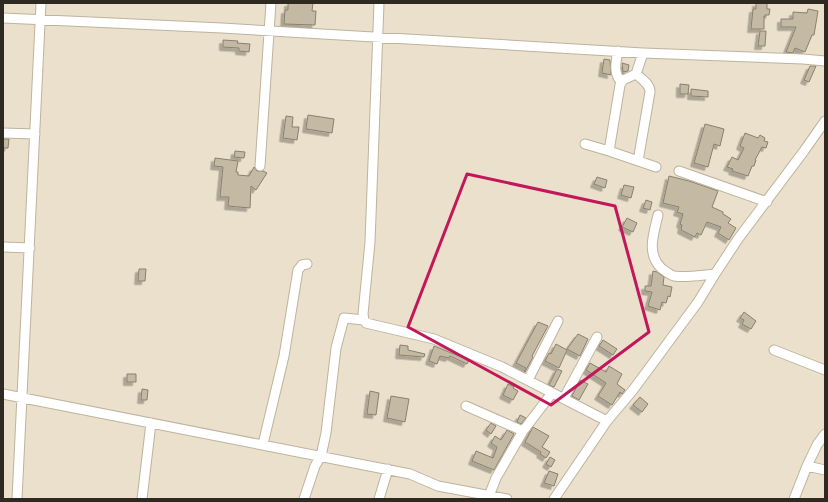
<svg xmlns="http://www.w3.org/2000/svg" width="828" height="502" font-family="'Libre Baskerville',serif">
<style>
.building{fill:#c4baa4;stroke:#89806c;filter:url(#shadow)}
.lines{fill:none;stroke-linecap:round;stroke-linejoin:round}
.street-casing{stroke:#bdb39e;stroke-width:11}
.street{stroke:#fff;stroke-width:9}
.marked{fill:none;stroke:#c2185b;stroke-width:3;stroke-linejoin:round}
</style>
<defs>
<filter id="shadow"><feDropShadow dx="-3.5" dy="3.5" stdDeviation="0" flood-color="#0004"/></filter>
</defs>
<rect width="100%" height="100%" fill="#ebe0cb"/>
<path class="building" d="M288,3H313L312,11H316L315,25L284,24L285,10H288Z
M756,3H767V9H770L769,15H765V17L764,16V29H751L753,9H756Z
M808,9L818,11L814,35H812L805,52L795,48L793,53L786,52L796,27H781V19H793V12L807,13Z
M760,31H766L765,46H758Z
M223,40L238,41L237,43L250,44L249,52L239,51V48L223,47Z
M604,59L610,60L611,75L602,73Z
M622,63L629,65L628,71L623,72Z
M810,66H816L809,82L804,80Z
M680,84L689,85L688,94H680Z
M691,89L708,91V97L691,96Z
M308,115L334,119L332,133L306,129Z
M286,116L293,117L292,127H299L297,140L283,138Z
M705,124L724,129L720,146L714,144L708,167L694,163Z
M745,133L758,138L760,135L765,138L764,141L768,142L766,148L762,147L755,160H756L754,166H752L748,176L732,171L733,169L727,167L732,157L738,160L744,148L740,146Z
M3,139H9L8,148H3Z
M235,151L245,152L244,158L234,157Z
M215,158L238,161L236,172H238V175L249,176L254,167L257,171H263L267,173L256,190L251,186L250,208L228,206L229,197H220L223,167L214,166Z
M669,176L689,181L718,191L712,207L723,212V214L731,219L728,223L736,228L729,240L718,233L721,227L707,222L701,235L697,233L695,237L681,230L682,225L680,224L683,214L677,212L679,207L663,203Z
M597,177L607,180L605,188L594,184Z
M624,185L634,187L631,198L621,195Z
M646,200L652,202L650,210L643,208Z
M627,218L637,223L633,232L622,227Z
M139,269H146L145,281H138Z
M653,271L657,272L664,277L663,285L672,287L670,297L668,296L666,303L662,302L660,310L648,306L652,292L645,291V286H651Z
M744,312L756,321L751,329L742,324L744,320L740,318Z
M538,322L548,326L532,356L533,357L525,372H524L526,368L516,363Z
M578,334L588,339L580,356L567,349Z
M603,340L617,349L613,355L599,346Z
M556,344L567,350L559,368L545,361L549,353L551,354Z
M400,345L408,346V350L425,354L424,357L399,355Z
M434,346L469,360L467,364L450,356L449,358L440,356L437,364L429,361Z
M590,363L606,372L609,366L622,374L617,384L625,390L622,394L620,392L612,405L598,396L606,383L586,370Z
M557,369L562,371L554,387L549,385Z
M127,374H136V382H127Z
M580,380L588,384L579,400L572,396Z
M508,384L514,387L513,388L518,391L513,400L503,395Z
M142,389L148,390L147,400H141Z
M370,391L379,393L376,415L367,414Z
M391,396L409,399L405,422L387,418Z
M640,397L648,404L642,412L633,405Z
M520,415L526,418L521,424L517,422Z
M491,423L496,426L491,434L486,430Z
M533,427L549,436L542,447L550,452L546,458L540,454L541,452L525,442Z
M507,430L514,434L494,470L472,461L476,451L493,458L497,447L491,443L495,436L501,440Z
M550,457L555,460L551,467L546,464Z
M549,471L558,474L554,486L544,483Z"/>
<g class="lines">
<defs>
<path id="street" d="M379,3L370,242L363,314L364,320L366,323L434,339L502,367L607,421
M3,18L222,28L643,53L803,59L825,61
M618,51C616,62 613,72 621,82
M643,53L636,74L623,80L620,85L609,151L656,167
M636,74C642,79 650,84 650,92L638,161
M3,133L35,134
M585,144L609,151
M260,166L271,3
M679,171L767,202
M658,215C654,233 646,253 661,268C665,271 670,275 674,276C687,278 702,275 715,274
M3,247L30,248
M774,350L825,370
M528,380L558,321
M3,394L410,474L438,486L507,499
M564,398L597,337
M466,406L523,431
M263,444L284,356L298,270L302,265L307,264
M807,466L817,445L825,434
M489,496L496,478L523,431L552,393
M17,499L41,3
M142,499L151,423
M304,499L315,466L321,456L326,433L336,348L344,318L364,320
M379,499L388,469
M554,499L607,421L633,390L698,302L715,274L738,239L804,151L825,121
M794,499L807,466L825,470"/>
</defs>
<use href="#street" class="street-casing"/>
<use href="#street" class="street"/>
</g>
<path class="marked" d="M467,174L615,206L649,332L551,405L408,327Z"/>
<rect width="828" height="502" fill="none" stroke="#2e2a22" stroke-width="8"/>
</svg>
